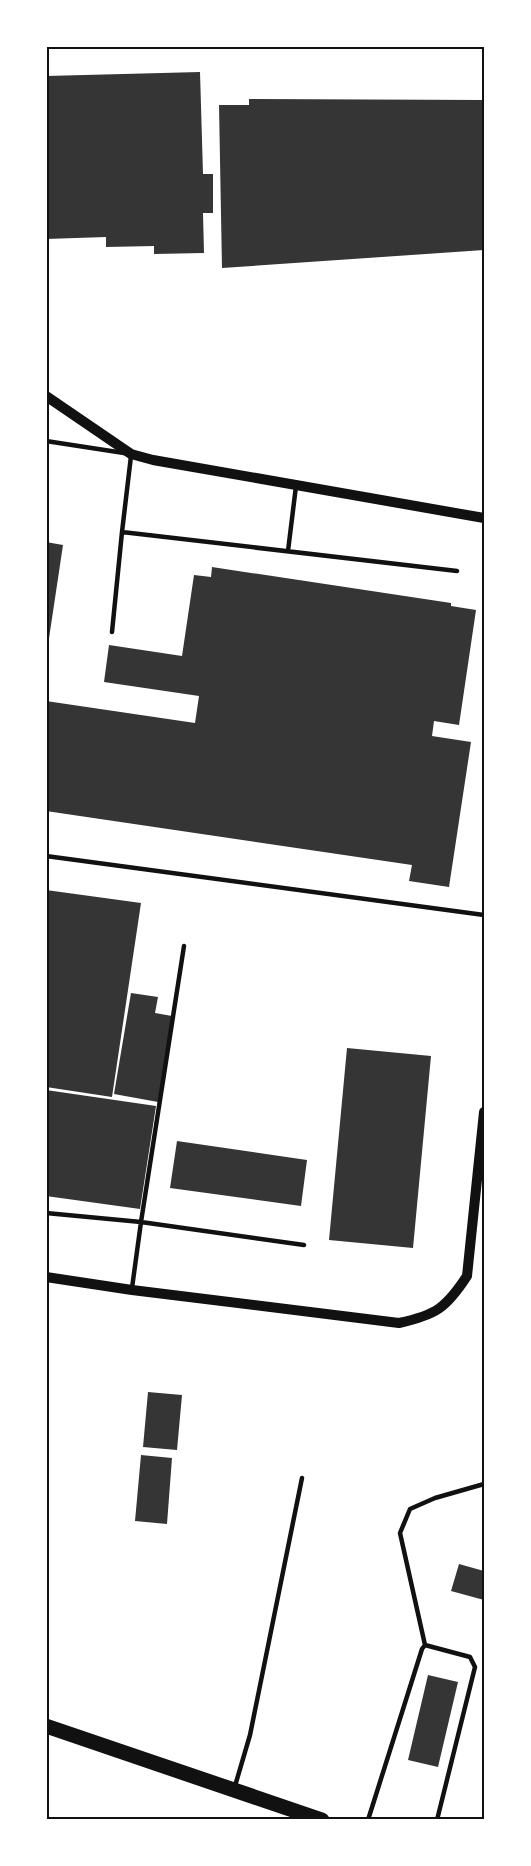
<svg xmlns="http://www.w3.org/2000/svg" width="531" height="1866" font-family="'Asap Condensed',sans-serif">
<style>
.building{fill:#353535}
.lines{fill:none;stroke-linecap:round;stroke-linejoin:round}
.service{stroke:#111;stroke-width:4.5}
.tertiary{stroke:#111;stroke-width:10}
.primary{stroke:#111;stroke-width:15}
.neatline{fill:none;stroke:#111;stroke-width:2}
</style>
<rect width="100%" height="100%" fill="#fff"/>
<path class="building" d="M200,72L203,174H213V213H203L204,253L154,254V246L106,247V237L46,239V76Z
M249,99L484,100V250L222,268L219,105H249Z
M46,542L63,545L48,645H46Z
M212,567L451,603V606L476,610L459,725L434,721L432,736L471,742L449,887L409,881L412,865L46,811V701L195,723L199,696L104,682L109,645L182,656L194,575L211,577Z
M46,890L141,903L112,1097L46,1087Z
M131,993L158,997L155,1013L172,1016L158,1102L114,1094Z
M347,1048L431,1056L413,1248L329,1240Z
M46,1090L156,1106L140,1209L46,1196Z
M177,1141L307,1160L301,1206L170,1188Z
M148,1392L182,1395L177,1450L143,1447Z
M141,1455L172,1458L167,1524L135,1521Z
M459,1564L484,1571V1600L451,1591Z
M428,1675L458,1682L438,1767L408,1760Z"/>
<g class="lines">
<path class="service" d="M46,441L124,453
M131,456L122,532L457,571
M288,551L296,486
M112,632L122,532
M46,856L484,915
M46,1213L141,1222L184,946
M132,1288L141,1222L304,1245
M425,1645L400,1533L410,1509L435,1498L484,1484
M235,1786L250,1735L302,1478
M368,1820L422,1649L425,1645L470,1657L475,1667L437,1820"/>
<path class="tertiary" d="M46,396L131,454L153,460L484,518
M46,1277L132,1290L399,1323C436,1315 446,1308 467,1276L484,1112"/>
<path class="primary" d="M46,1726L322,1820"/>
</g>
<rect width="531" height="1866" fill="none" stroke="#ffffff" stroke-width="96"/>
<rect x="48" y="48" width="435" height="1770" class="neatline"/>
</svg>
